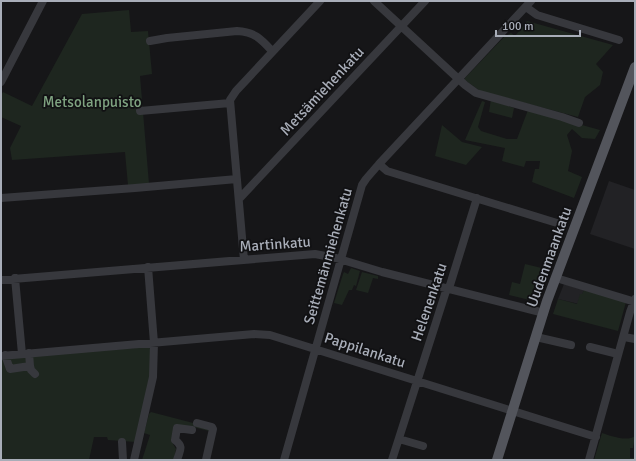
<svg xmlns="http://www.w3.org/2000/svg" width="636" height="461" font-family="Signika,sans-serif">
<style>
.built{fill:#222225}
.green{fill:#1e261f}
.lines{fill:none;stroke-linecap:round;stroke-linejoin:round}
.minor{stroke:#37383d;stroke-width:8}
.major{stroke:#53555c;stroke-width:10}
.labels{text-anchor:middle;stroke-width:3.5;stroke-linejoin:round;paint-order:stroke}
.street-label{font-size:15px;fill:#a8adb8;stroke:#111113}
.park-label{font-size:15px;fill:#7fa381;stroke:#111113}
</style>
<rect width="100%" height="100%" fill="#161618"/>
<path class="built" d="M609,181L635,190V249L590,234Z
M564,284L584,290L579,304L558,299Z"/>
<path class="green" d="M129,10L131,32L148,31L152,74L140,76L149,184L128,185L125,152L12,160L10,148L21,126L1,117V95L3,92L32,106L82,14Z
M527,21L613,45L596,64L603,72L600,85L585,97L578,117L480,91L465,80V78L504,37L511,33L515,36Z
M491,99L514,108L512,118L489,112Z
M482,101L485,102L478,127L481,131L507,139H517L528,110L600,130L595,139L582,138L572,129L567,135L572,151L568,171L582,177L574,198L532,182L535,169H539L540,161H526L524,167L502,161L505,148L465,140Z
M442,125L462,142L482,147L466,165L435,156Z
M525,264L550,270L538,302L509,295L512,282L520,284Z
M351,268L360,271L356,286L354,285L352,290H349L342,305L334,303L343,274L344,272L348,274Z
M362,272L378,276V279L373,278L368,293L356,290Z
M584,290L626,302L618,331L553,314L558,299L577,304L580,294H582Z
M149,347C157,358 140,425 136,442L108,440L107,437H94L89,460H1V358Z
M151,412L197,424L210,430L209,431L193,427L176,426L172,442L176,449L174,460H142L150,435L144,433L149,414Z
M602,433C611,436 627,442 635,436L633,448H630V458H635V460H594Z"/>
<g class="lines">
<path class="minor" d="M374,1L465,85L476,93L562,117L579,123
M526,7L537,15L619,40
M150,41L167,38L237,31C255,32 261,39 272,51
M1,82L43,1
M140,111L230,103
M379,164L387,171L557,223
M1,198L135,188L237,179
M239,199L425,1
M244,260L230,100L236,91L320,1
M15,278L22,354
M556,278L635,302
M1,280L315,254L336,258L382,272L544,313
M536,337L571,345
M624,337L635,339
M590,347L614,353
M5,355L10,369L30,366L29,353
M1,356L254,334L270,335L596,437
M30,366L31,370L35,374
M197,423L212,427L213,429L206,460
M399,439L423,446
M122,442L123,460
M134,460L153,377L154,343L148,267
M177,460C180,450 184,447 175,440L177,428L192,430
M284,460L362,185L366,179L379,164L531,1
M392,460L446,291L450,285L477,198
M589,460L630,312L635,299"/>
<path class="major" d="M497,460L547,301L635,67"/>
</g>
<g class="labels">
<g class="street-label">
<text transform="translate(322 91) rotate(-47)" y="5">Metsämiehenkatu</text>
<text transform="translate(275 244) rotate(-4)" y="5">Martinkatu</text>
<text transform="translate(328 256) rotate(-74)" y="5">Seittemänmiehenkatu</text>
<text transform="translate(549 257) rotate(-70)" y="5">Uudenmaankatu</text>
<text transform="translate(429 302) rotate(-71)" y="5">Helenenkatu</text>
<text transform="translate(365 350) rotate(18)" y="5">Pappilankatu</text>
</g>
<g class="park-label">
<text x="92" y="107">Metsolanpuisto</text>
</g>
</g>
<rect width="636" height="461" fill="none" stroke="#a8adb8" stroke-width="4"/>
<path d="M496 30v6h84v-6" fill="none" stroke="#a8adb8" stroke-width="2"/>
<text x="502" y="30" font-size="12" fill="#a8adb8" stroke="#111113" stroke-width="3" paint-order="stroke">100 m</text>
</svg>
